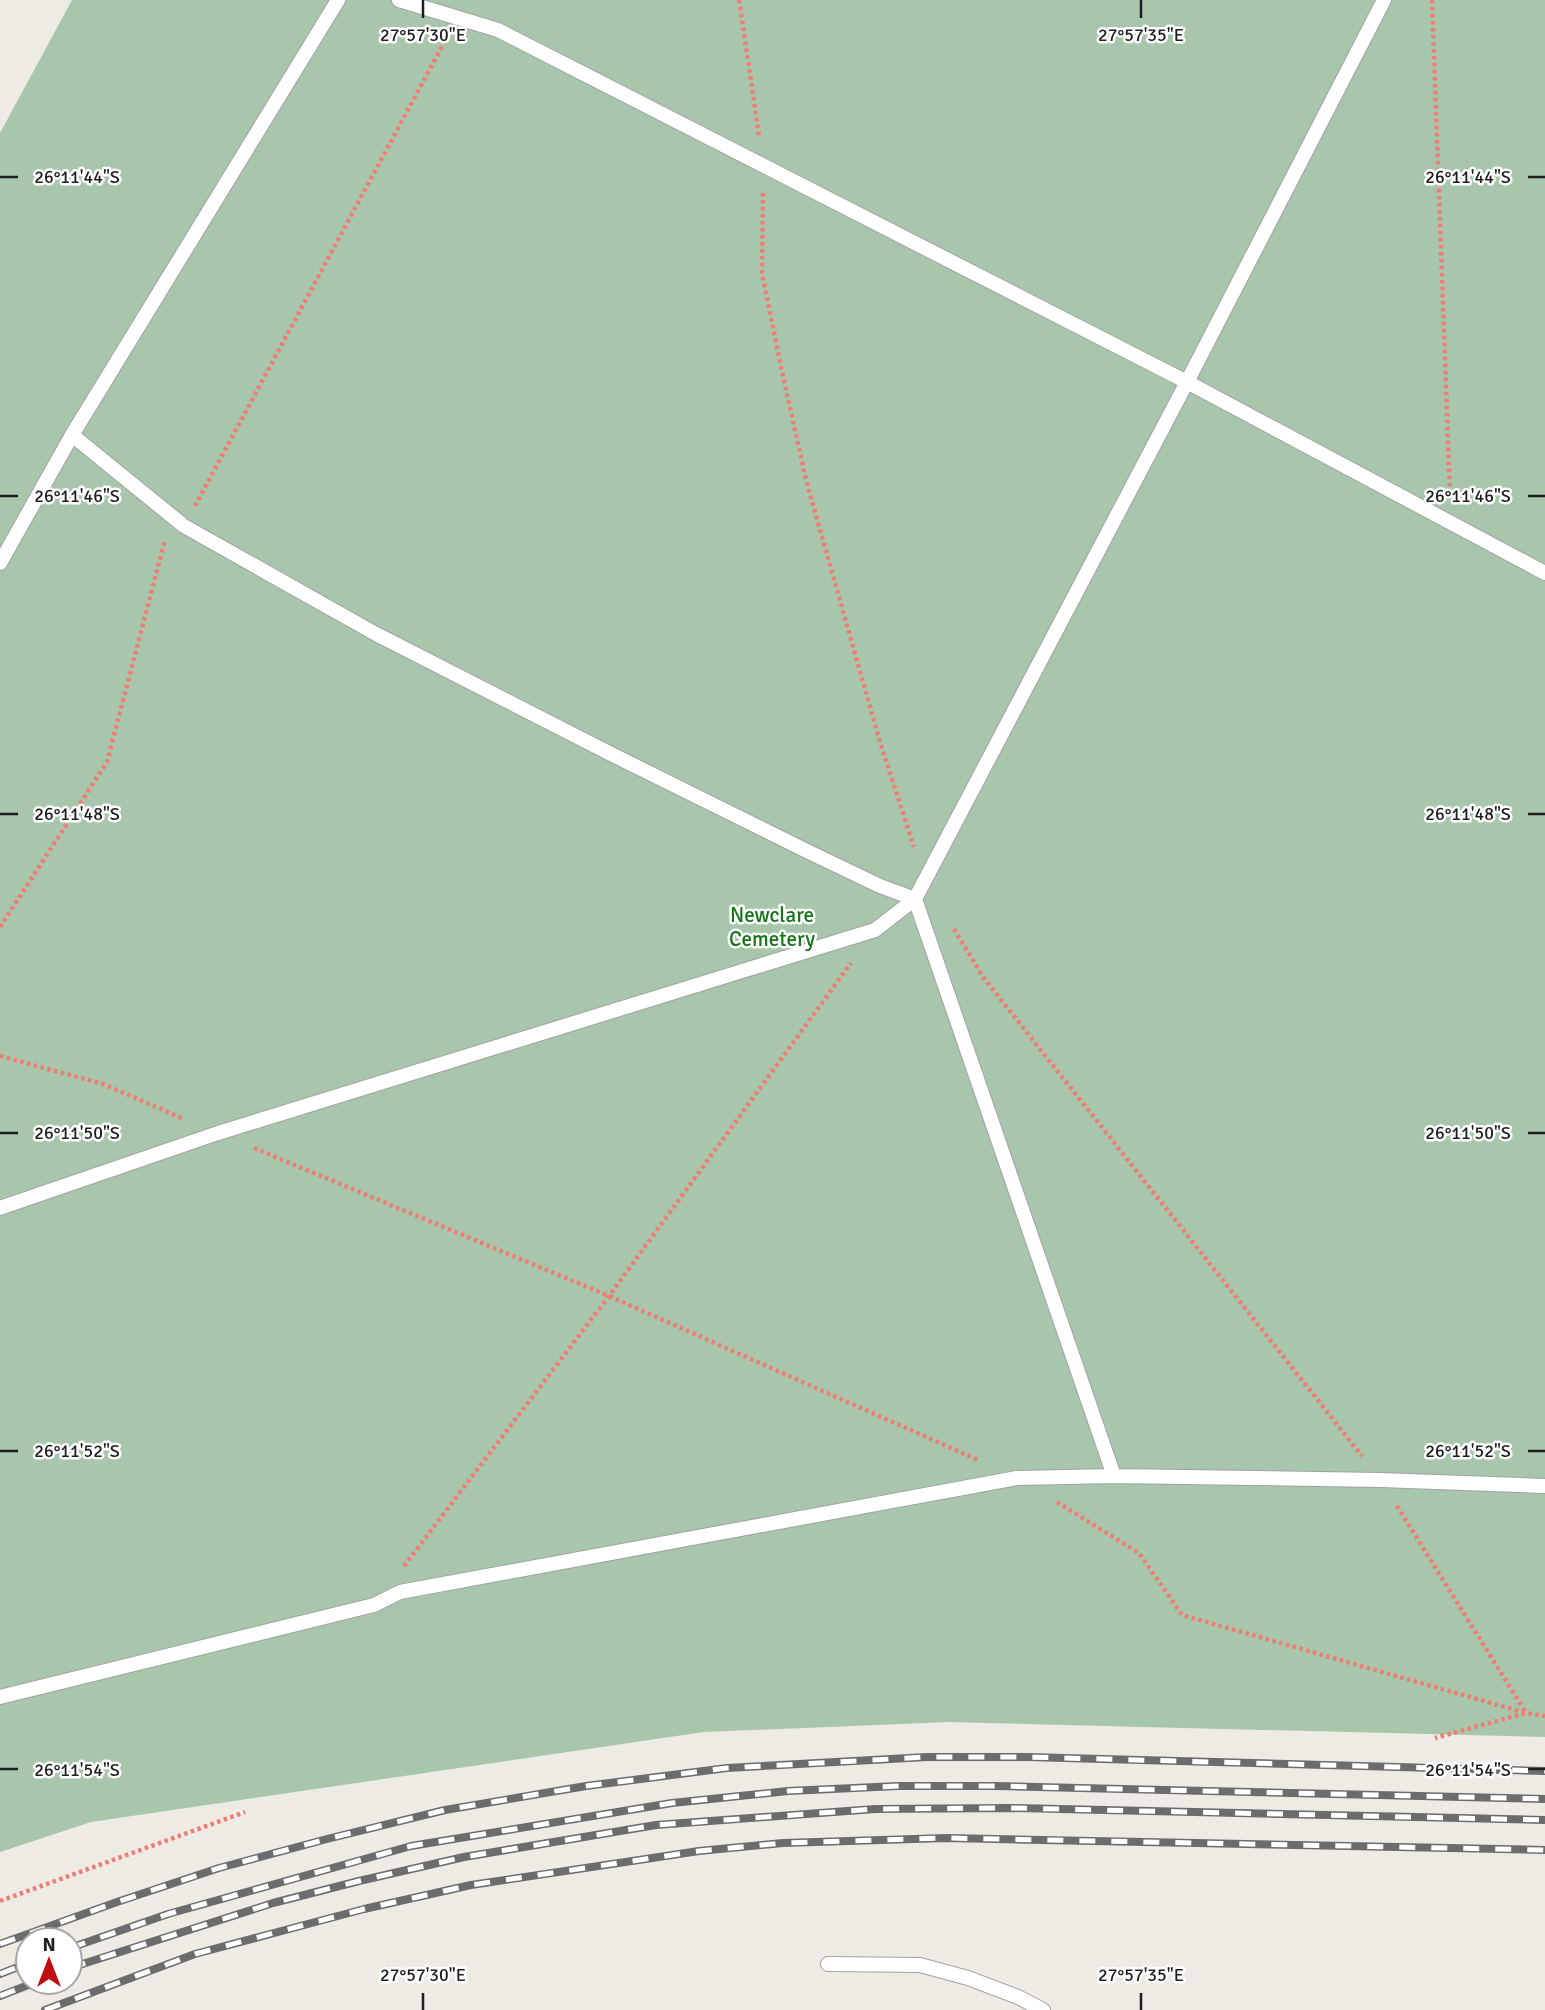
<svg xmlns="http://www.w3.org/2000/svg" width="1545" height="2010" font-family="Signika,sans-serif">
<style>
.cemetery{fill:#a8c6ab}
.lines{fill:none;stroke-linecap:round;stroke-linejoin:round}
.lane-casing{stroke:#a2a2a2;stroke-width:16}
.path{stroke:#f07d75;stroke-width:4.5;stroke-dasharray:3.5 3.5;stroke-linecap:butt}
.lane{stroke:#fff;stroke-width:14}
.rail-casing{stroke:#6c6c6c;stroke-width:8}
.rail{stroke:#fff;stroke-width:5;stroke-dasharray:16;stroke-linecap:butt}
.ticks{fill:none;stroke:#1e1e1e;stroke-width:2.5}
.labels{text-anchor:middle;stroke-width:5;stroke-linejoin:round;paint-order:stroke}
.park-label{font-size:21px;fill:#137518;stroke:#fff}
.ticks-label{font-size:18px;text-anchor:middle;fill:#1e1e1e;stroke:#fff;stroke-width:5;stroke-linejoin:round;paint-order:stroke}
</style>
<rect width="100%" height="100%" fill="#eeebe5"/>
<path class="cemetery" d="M72,0H1545V1737L949,1722L704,1732L91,1822L0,1852V133Z"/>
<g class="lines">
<defs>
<path id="lane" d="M399,0L498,30L1187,382L1545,573
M72,435L184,526L376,634L613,755L811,853L880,886L915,899L1114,1476
M0,563L72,435L338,0
M0,1208L218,1133L875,930L915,899L1187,382L1384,0
M0,1697L374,1605L400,1592L1017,1478L1114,1476L1381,1480L1545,1486
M828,1964L920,1965L968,1978L1018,1997L1043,2010"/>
</defs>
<use href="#lane" class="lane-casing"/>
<path class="path" d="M739,0L759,135
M1432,0L1450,496
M763,193L762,273L781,367L806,480L880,742L914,847
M195,506L446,39
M0,927L107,762L165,540
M954,929L983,977L1362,1456
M0,1056L103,1084L184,1119
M254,1148L609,1296L978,1460
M1057,1502L1139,1553L1182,1615L1526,1713L1545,1716
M1397,1506L1526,1713L1435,1738
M404,1566L609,1296L851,963
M0,1901L245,1812"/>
<use href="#lane" class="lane"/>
<defs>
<path id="rail" d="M0,1944L117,1902L219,1868L327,1839L445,1810L586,1786L727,1768L927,1757H1027L1545,1771
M70,1948L168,1914L411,1846L672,1803L788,1791L898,1786H995L1545,1799
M70,1968L273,1903L359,1881L464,1857L656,1825L875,1809L1011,1808L1545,1820
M0,1974L28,1963
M0,1996L36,1982
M45,2010L195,1954L364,1909L471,1885L699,1851L783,1843L947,1838L1545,1850"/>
</defs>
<use href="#rail" class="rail-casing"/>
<use href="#rail" class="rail"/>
</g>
<path class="ticks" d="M423,0V18M1141,0V18M0,177H18M1528,177H1545M0,496H18M1528,496H1545M0,814H18M1528,814H1545M0,1133H18M1528,1133H1545M0,1451H18M1528,1451H1545M0,1769H18M1528,1769H1545M423,1993V2010M1141,1993V2010"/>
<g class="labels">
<g class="park-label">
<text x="772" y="922">Newclare<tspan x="772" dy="24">Cemetery</tspan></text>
</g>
</g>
<g class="ticks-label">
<text x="423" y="41">27°57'30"E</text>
<text x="1141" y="41">27°57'35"E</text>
<text x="77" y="183">26°11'44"S</text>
<text x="1468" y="183">26°11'44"S</text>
<text x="77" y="502">26°11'46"S</text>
<text x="1468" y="502">26°11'46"S</text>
<text x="77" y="820">26°11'48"S</text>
<text x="1468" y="820">26°11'48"S</text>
<text x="77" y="1139">26°11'50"S</text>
<text x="1468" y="1139">26°11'50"S</text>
<text x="77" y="1457">26°11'52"S</text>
<text x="1468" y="1457">26°11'52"S</text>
<text x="77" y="1776">26°11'54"S</text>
<text x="1468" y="1776">26°11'54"S</text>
<text x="423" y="1981">27°57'30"E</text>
<text x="1141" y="1981">27°57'35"E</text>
</g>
<g transform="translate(49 1961)"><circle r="33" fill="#ffffff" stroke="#a5a5a5" stroke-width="2"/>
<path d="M0-5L12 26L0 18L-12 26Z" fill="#be0e14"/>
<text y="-10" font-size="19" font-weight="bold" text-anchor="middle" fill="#1e1e1e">N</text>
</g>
</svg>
